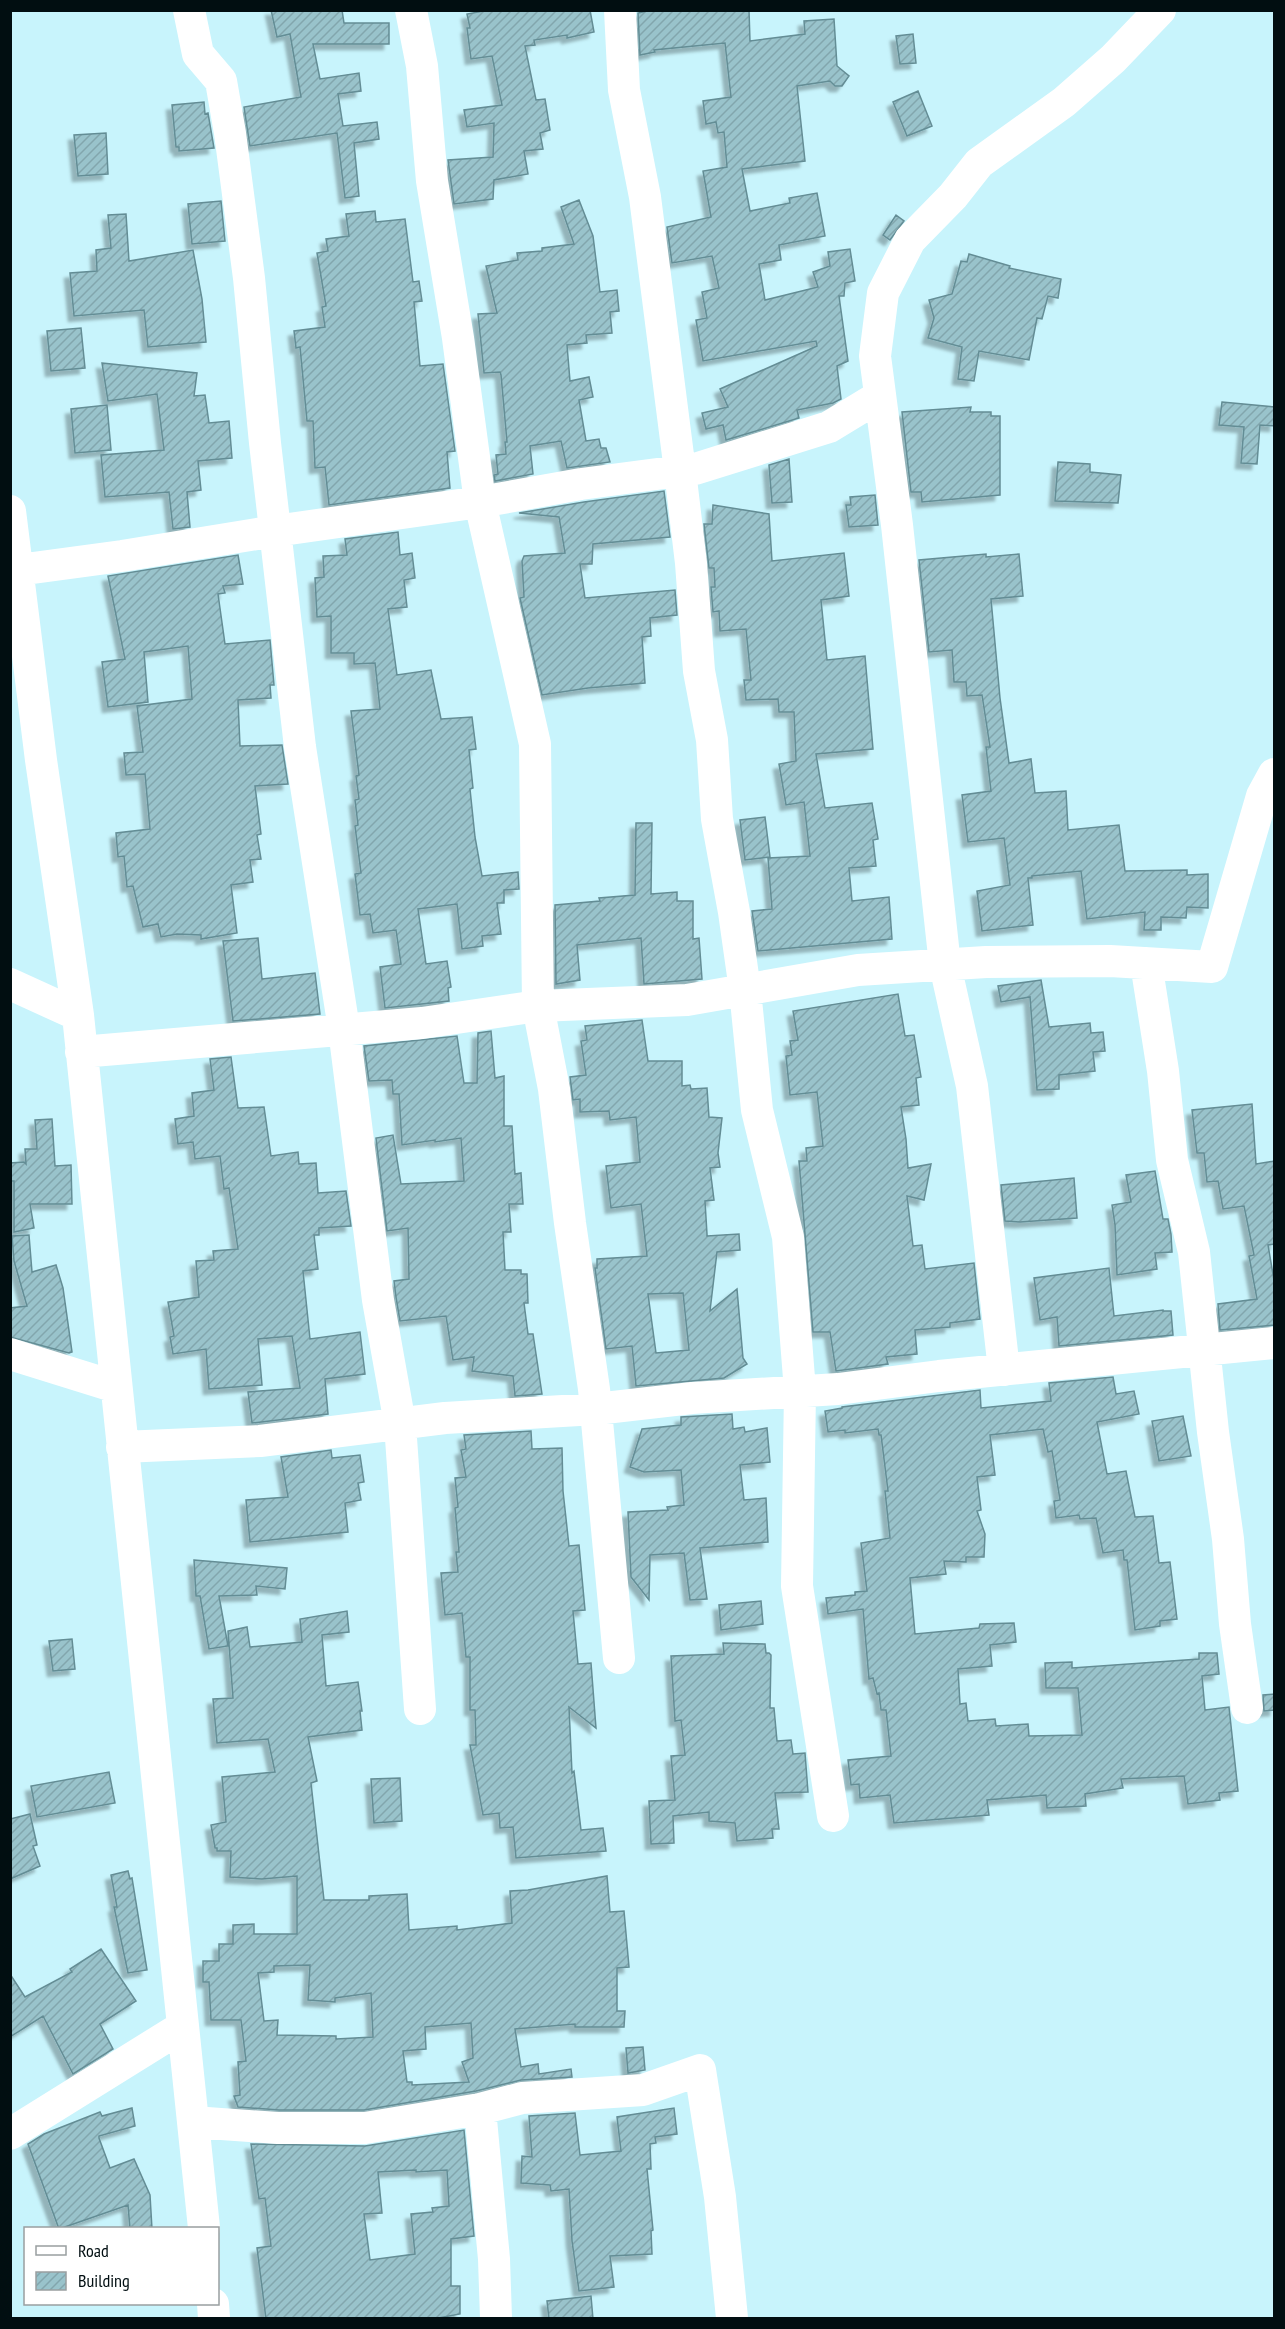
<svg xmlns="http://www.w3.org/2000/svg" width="1285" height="2329" font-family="'PT Sans Narrow',sans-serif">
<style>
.building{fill:url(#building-hatch);stroke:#648d95;stroke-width:1.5;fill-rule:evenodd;filter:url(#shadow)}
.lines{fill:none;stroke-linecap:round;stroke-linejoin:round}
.minor{stroke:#fff;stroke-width:32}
</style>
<defs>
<pattern id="building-hatch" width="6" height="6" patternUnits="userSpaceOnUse" patternTransform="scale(1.5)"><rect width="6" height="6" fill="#99c3cb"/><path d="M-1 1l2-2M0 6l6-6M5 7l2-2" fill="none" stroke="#82a6ad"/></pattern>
<filter id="shadow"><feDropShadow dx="-5.5" dy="5.5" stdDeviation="1.5" flood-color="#0004"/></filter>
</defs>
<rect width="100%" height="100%" fill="#c8f4fc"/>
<path class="building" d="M271,10H342L344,23H389V44H313L320,79L359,73L361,91L338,94L343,126L377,122L379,139L354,143L359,196L345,198L337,133L250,146L244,107L301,97L290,34L277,37Z
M489,10H590L594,32L567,38V35L534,40L535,45L525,46L536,100L545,99L550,130L540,133L543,149L524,151L528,174L494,180L493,199L454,204L448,160L493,157L494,123L467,127L464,110L502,105L492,56L471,59L467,28H470L467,14Z
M652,10H749L750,41L805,34L804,21L834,19L837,66L849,76L842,86H835L830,81L797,86L805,161L742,169L750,211L790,203L789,198L817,193L825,236L779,245L781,260L759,264L765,300L818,287L813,272L830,266L828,252L850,249L855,281L845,283L844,296H839L848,361L837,366L841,399L833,403L797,410L799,418L726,440L723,425L706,429L702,413L728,407L720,389L817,346L816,341L703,361L696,320L707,318L702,292L719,288L712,256L672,263L667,227L711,217L703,171L727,167L724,132L718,133L716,122L706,124L703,101L731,97L725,43L654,50L655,52L640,55L638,13Z
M913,34L916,63L900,64L896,36Z
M918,91L932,126L907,136L893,102Z
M204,102L205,114L208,113L214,148L179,151V147H176L172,105Z
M106,133L108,174L78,176L74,135Z
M579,200L593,236L600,292L617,290L619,311L610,312L612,333L586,335L587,343L567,345L570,381L589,377L593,397L579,400L586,441L599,439L601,448H606L610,462L567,468L561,441L530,446L533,474L495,481L494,475L498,474L496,455L506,454L505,442H507L501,375L500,372L484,373L481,343L478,314L497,313L486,266L518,260L517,253L542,251V248L574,244L561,207Z
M221,201L225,241L192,244L188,204Z
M375,211L376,222L405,219L413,282L419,281L422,301L414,302L420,366L443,364L455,451L447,452L450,488L329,505L325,467L315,468L313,421H307L300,347L296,348L294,331L325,327L322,307L326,306L317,253L328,251L326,239L349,236L346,214Z
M126,214L129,261L193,250L202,299L206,342L148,347L144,310L74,316L70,273L97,271L96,250L111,248L108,215Z
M896,215L904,221L890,240L883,235Z
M969,254L1010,266L1009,268L1061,279L1058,298L1048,296L1042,319L1037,318L1029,360L979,351L974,381L958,379L962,347L928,338L934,318L929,300L952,294L961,261L967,262Z
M81,328L85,368L51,371L47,331Z
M102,363L197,373L194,396L205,395L209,423L229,421L232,458L198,461L201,490L187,492L190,527L173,529L169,492L105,497L101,455L164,450L157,394L108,401Z
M1222,402L1275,407V426L1260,425L1257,464L1241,463L1244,427L1219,425Z
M107,405L111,450L75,453L71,409Z
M971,407L970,412H991V416H1000V495L922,502L921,492H911L902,412Z
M789,459L792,502L772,503L769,465Z
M1058,462L1090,464V472L1121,475L1118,503L1055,501Z
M664,491L670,537L593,544L592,564H580L585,598L675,590L677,615L650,618L651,636L642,637L645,683L588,688L542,695L520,598L524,597L522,561L524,556L565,553L559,517L519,513L584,502Z
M875,495L878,525L849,527L846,505H851L850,497Z
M713,505L769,514L772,561L844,553L849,596L821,600L827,660L865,656L873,749L816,754L825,808L872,803L878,839L873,840L876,866L849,868L852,901L889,897L892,939L758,951L752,911L772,909L768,858L810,856L804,802L786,805L779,764L796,761L794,712H779L778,699L746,700L744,680H751L746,629L720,631L719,611L713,612L711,587H715L714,568H709L704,524H712Z
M398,532L400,555L412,553L415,578L404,580L407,607L388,609L397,675L431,670L441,719L472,717L476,749L469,750L473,788L470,789L475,837L482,876L518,872L519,889L504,890V903H497L501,934L482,936L483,946L462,949L457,904L418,909L426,964L447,961L451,987L448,988L449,1001L385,1008L380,967L401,964L396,930L373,933L370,914L360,915L355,874L361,873L355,826L358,825L355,800L359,799L356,776L359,775L351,711L380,709L375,663L354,664V653H331V616L317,617L315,578L324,577L323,556L347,555L345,539Z
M986,554V557L1019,554L1023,596L991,599L1000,698L1009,763L1031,759L1035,793L1066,791L1068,830L1119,825L1125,871L1187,870V875L1208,874V908L1187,907L1186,918L1161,917V930H1144L1145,912L1087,919L1081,871L1032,876V878H1028L1033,925L982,931L977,891L1010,885L1004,838L968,842L962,795L991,791L986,747H990L982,695L967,696L966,682H954L952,650L929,652L919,560Z
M238,555L243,584L223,586L225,593L218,594L225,644L270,640L274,685H270L271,698L238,700L240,746L282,745L288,784L255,786L261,834L257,835L261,859L250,860L253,882L231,885L237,933L201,939V935L177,934L161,937L158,924L143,927L133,886L127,887L124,856L118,857L116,833L150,829L145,774L126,775L124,753L143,752L137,706L192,699L188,646L144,652L148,702L108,707L102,662L125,659L108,576Z
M765,817L770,857L745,860L740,820Z
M636,823H652L651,894L677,892V901H693V939L699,938L702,979L644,984L641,938L577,945L580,980L556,984L555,905L600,901L599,898L635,895Z
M258,938L262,979L315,973L320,1014L233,1021L223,941Z
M1041,980L1049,1027L1090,1023L1091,1033L1103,1032L1105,1051L1093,1052L1095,1071L1059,1075V1089L1037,1090L1030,997L1001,1002L998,986Z
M898,994L905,1036L914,1035L921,1077L916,1078L919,1105L901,1107L906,1139L908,1168L931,1164L924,1200L907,1196L913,1246L922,1245L925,1269L974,1263L980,1319L950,1323V1327L915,1330L917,1354L886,1357L888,1364L836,1371L830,1332H813L799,1161H807L806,1148L823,1146L817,1092L790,1095L786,1056L792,1055L790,1041L798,1040L793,1011Z
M642,1020L648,1061H682V1086L690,1085L691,1089L707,1088L709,1117L722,1118L718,1153L720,1167L710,1168L714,1200L705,1201L707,1234V1236L739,1234L740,1250L717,1252L710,1311L737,1289L743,1358L747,1364L724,1378L636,1386L632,1346L606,1349L595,1268H597V1259L647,1256L641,1204L611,1208L606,1166L640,1162L636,1117L610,1120L609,1111L580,1112V1099L573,1100L570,1077L586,1075L581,1041L587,1040L585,1026ZM683,1293L689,1350L656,1353L648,1294Z
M491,1031L495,1078L504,1076V1126H512L515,1174L521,1173L523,1204H509L511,1232H503L505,1270H521V1274H527L528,1303H524L528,1334H533L542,1394L515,1396L513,1376L472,1371L474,1357L453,1360L446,1316L400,1321L396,1297L394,1281L409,1279L408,1228L387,1231L376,1138L393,1135L401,1184L464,1181L461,1138L435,1142V1140L402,1145L399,1094H393L392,1080L369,1081L364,1046L457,1036L464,1083H477L478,1033Z
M231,1057L238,1108L264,1107L271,1156L298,1152L299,1164L316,1163L318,1193L346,1191L351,1226L319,1228V1235H314L318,1269L303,1271L310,1339L360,1332L365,1374L325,1379L328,1414L252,1423L248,1392L300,1388L292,1336L258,1339L262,1385L209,1389L206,1349L173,1354L170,1337L174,1336L168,1302L199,1297L196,1261L214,1260L213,1251L238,1249L229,1188L224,1189L220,1156L195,1159L193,1142L178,1144L175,1119L194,1116L192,1093L214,1090L210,1059Z
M1252,1104L1256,1164L1275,1161V1244L1268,1245L1275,1286V1325L1220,1330L1218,1304L1257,1299L1249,1256L1254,1255L1244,1206L1223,1209L1218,1181L1207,1182L1204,1153H1197L1192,1110Z
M52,1119L55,1166L71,1165L72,1204H30L34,1228L14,1232V1181H10V1163L24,1162L26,1164L25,1149H37L35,1120Z
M1155,1171L1163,1219H1168L1171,1234L1172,1252L1155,1253L1157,1269L1117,1275L1115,1225L1112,1205L1131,1202L1126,1175Z
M1074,1178L1077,1218L1020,1222L1005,1221L1001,1185Z
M29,1235L32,1272L56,1265L63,1288L72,1352L69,1353L10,1337V1308L27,1306L14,1261L12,1236Z
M1109,1268L1114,1316L1163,1310V1311H1171L1173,1335L1059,1346L1057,1317L1040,1320L1034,1278Z
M1113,1377L1116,1394L1134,1391L1139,1414L1097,1422L1107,1474L1126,1471L1135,1517L1153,1516L1159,1563L1170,1562L1177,1619L1160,1621V1626L1135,1630L1127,1560H1124L1123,1550L1103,1553L1096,1518L1080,1519L1079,1515L1056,1518L1054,1501L1060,1500L1052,1451L1048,1452L1043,1429L990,1435L995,1475L977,1477L981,1510L977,1511L985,1534L984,1557H966V1562L944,1561L946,1574L910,1578L915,1634L979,1628L980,1624L1014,1623L1016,1642L990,1645L992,1666L958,1669L960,1704L966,1703L968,1721L995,1719L996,1726L1028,1724L1029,1736L1082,1735L1078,1688H1046L1045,1663L1072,1662V1668L1199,1659V1653H1217L1219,1674L1202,1676L1205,1710L1229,1707L1238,1791L1219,1793L1220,1800L1188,1804L1184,1776L1121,1779L1123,1788L1085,1794L1086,1806L1047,1808L1046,1795L987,1800L989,1815L894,1823L890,1795L860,1798L859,1784L851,1785L848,1760L891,1756L886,1710H881L879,1693L877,1694L873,1678L869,1679L863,1609L828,1614L826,1598L855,1595V1592L867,1591L861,1543L890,1538L885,1491H888L881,1435H879L878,1429L845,1433V1430L828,1432L825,1411L842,1408V1407L980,1390L981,1408L1051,1401L1049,1383Z
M732,1414L733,1429L744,1427L745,1432L767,1428L770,1462L740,1465L744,1500L766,1498L768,1542L700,1548L707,1599L690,1600L684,1553L650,1555L649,1600L631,1577L628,1512L668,1510L667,1507L684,1505L681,1470L644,1472L630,1467L642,1429L681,1425V1417Z
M1183,1416L1191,1456L1159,1461L1152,1421Z
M531,1431L532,1449L562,1448L563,1491L569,1546L579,1545L585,1610L573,1611L578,1664L591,1663L596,1728L569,1707L572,1773L574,1771L581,1830L603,1828L606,1851L516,1858L513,1827L500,1828L499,1813L483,1815L470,1745H476L475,1710H470V1657H466L462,1613L445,1615L441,1573L458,1572L456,1552H459L455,1508L458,1507L455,1478L466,1477L461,1450L466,1449L464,1435Z
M331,1450L332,1458L360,1455L364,1482L358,1483L361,1500L345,1503L348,1532L250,1542L246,1500L288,1497L281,1457Z
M194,1560L287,1568L285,1589L256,1586L257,1595L219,1596L228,1646L209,1649L200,1596H196Z
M761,1601L763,1624L721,1630L719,1605Z
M347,1611L349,1632L322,1635L326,1686L358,1682L362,1711H360L362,1730L308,1737L317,1781L311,1783L324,1900H369V1896L407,1894L409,1930L457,1926V1930L512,1923L510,1891L528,1890L607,1876L610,1912L624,1911L629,1967L617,1968V2011H625L624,2027H575V2024L515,2029L521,2067L538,2064L539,2074L571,2069L572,2077L521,2080L476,2091L364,2110H279L238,2107L234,2096L240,2095L238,2062L246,2061L241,2020H211L209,1982H203V1961H219V1944H233V1925L254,1924V1934H297V1876L262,1879L230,1877L231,1851H217V1848H215L211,1825L226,1822L222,1777L275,1772L268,1739L217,1743L213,1699L233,1698L228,1631L247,1627L250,1647L302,1642L300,1619ZM310,1965L308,2000L335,2002V1998L371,1993L373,2037L336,2039V2036L277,2035L278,2020L264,2021L258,1973L274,1972V1966ZM471,2023L473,2058L462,2062L469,2082L412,2085V2082H407L403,2051L426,2049L425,2027Z
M72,1639L75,1669L53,1671L49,1641Z
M723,1643L765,1644L766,1653H769L771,1655L770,1708H774L777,1741L791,1740L793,1754L805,1753L808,1792L775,1793L779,1829H772L773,1838L737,1841L735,1823L709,1821V1812L673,1816L674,1843L651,1844L649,1801L675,1800L671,1756L685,1755L681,1720L675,1721L671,1656L724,1654Z
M1275,1694V1710L1264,1711L1263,1695Z
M109,1772L115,1803L37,1817L31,1786Z
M400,1778L402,1821L374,1823L371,1779Z
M30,1814L37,1845L33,1846L40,1866L10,1879V1819Z
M128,1871L130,1879L132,1878L147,1970L128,1973L114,1907H117L111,1875Z
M101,1949L136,2001L100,2024L113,2049L73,2074L43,2016L10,2037V1974L25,1997L72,1972L70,1969Z
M643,2047L645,2070L628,2073L626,2048Z
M132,2108L135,2126L99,2136V2138L110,2168L134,2159L150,2195L152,2229H130L128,2205L59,2229L28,2144L44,2134L100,2112L102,2116Z
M674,2108L677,2134L655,2137L656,2143L650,2144L651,2169H647L653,2230L651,2231L652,2254L610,2256L614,2287L579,2291L572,2241L569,2189L551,2191L550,2185L521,2183L522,2156L532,2157L529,2116L575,2113L580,2155L621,2151L617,2117Z
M464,2130L474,2236L451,2239V2286H460V2314L433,2319H266L257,2248L271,2246L265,2198L259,2199L251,2144L365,2146ZM416,2170V2172L447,2170L449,2206L432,2208L433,2212L411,2214L415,2254L370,2260L364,2214L382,2213L378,2172Z
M591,2296L593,2319H549L547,2301Z"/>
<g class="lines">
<path class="minor" d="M189,10L198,54L221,81L230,133L249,278L265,443L300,747L344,1029L378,1300L400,1424L420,1709
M411,10L422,66L432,181L458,338L480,502L535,744L538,1006L554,1089L570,1223L594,1389L619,1658
M620,10L624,90L645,197L680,471L691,563L699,671L712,740L717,819L734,912L745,990L757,1110L788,1237L800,1391L797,1586L833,1816
M10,511L41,760L78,1015L204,2228
M18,570L122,556L275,531L480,502L581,484L695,469L829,427L880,396
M1146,963L1163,1071L1172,1160L1194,1252L1213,1432L1228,1539L1235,1624L1247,1708
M10,984L78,1015
M81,1052L422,1023L538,1006L687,1000L858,970L986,962L1110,961L1212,967L1262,796L1274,774
M10,1354L116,1387
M1004,1370L972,1086L945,965L897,525L875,356L883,293L910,240L953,196L979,163L1064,102L1113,59L1160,10
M122,1447L260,1441L445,1418L596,1409L692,1398L838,1389L939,1376L1274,1343
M480,2109L494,2259L496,2318
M193,2122L278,2128H365L480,2109L522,2098L643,2090L700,2070L720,2197L732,2318
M10,2134L182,2027
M213,2304L214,2318"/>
</g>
<rect width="1285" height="2329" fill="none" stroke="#010e11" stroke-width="24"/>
<rect x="24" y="2227" width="195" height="78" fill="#ffffff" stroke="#999fa0" stroke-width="1.5"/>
<rect x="36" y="2246" width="30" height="9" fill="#ffffff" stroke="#999fa0" stroke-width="1.5"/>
<text x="78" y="2257" font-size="18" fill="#010e11">Road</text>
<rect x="36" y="2272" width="30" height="18" fill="url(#building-hatch)" stroke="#999fa0" stroke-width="1.5"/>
<text x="78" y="2287" font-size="18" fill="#010e11">Building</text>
</svg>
